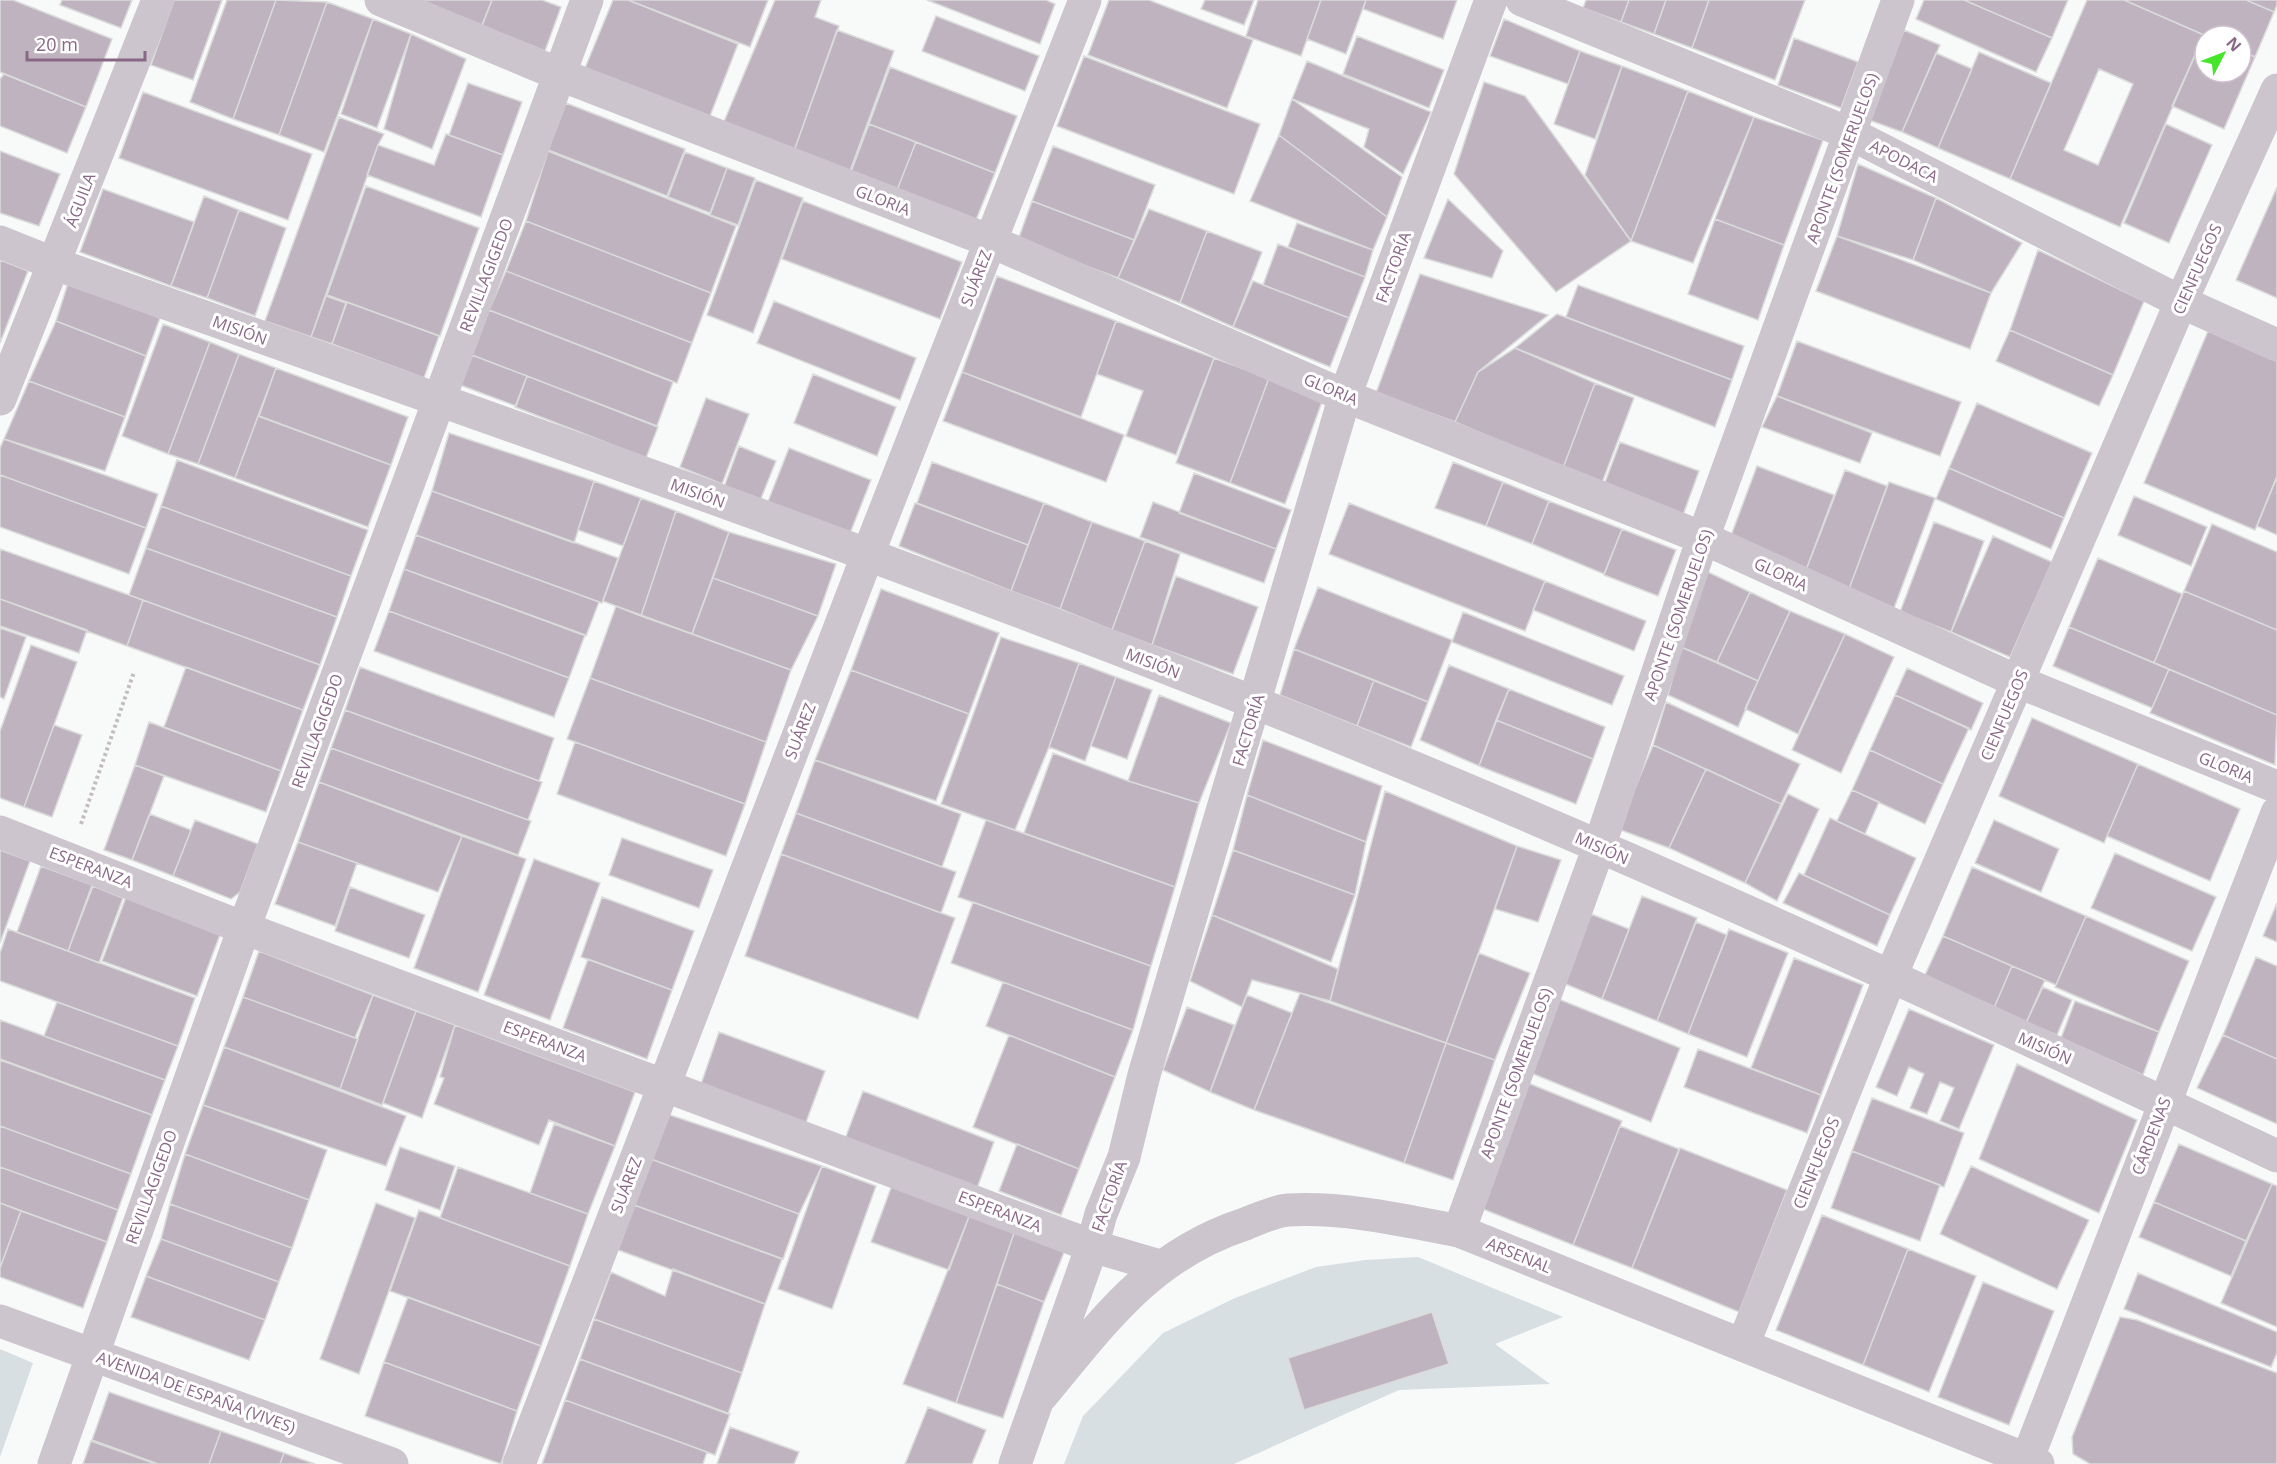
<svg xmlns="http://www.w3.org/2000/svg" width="2277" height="1464" font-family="'Open Sans',sans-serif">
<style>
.green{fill:#d8dfe2}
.building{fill:#c0b3c0;stroke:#dadcdb;stroke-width:1.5;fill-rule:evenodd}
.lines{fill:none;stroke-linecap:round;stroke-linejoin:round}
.path{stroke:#c3bdc3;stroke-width:4;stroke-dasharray:3 3;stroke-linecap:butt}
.minor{stroke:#cdc5cd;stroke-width:33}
.tertiary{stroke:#cdc5cd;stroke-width:33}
.labels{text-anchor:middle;stroke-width:6;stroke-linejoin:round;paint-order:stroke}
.street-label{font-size:16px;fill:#896886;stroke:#fff}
</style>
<rect width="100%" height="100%" fill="#f8faf9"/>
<path class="green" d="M1418,1257L1563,1317L1495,1344L1550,1384L1399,1390L1234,1464H1064L1083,1416L1163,1333L1235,1298L1316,1267L1365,1260Z
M0,1349L33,1363L0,1457Z"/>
<path class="building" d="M0,0H13L112,39L86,107L0,72Z
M62,0H132L121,28L60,5Z
M174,0H222L193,80L151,65Z
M227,0H276L233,119L190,102Z
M276,0L327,2L279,135L233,119Z
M417,0H492L482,25Z
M492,0H542L561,7L545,51L482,26Z
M613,0H628L738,44L710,116L585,68Z
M628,0H768L750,47Z
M775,0H821L815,17L839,26L794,151L723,124Z
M927,0H1046L1055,4L1040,44Z
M1109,0H1149L1253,40L1227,108L1088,55Z
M1205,0H1254L1244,25L1201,9Z
M1258,0H1321L1301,56L1246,36Z
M1321,0H1366L1346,54L1307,39Z
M1366,0H1457L1443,39L1363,9Z
M1586,0H1629L1621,22L1583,8Z
M1629,0H1666L1654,34L1621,22Z
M1666,0H1709L1692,48L1654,34Z
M1709,0H1805L1775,80L1692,48Z
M1924,0H1964L2052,38L2036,72L1916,19Z
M1964,0H2068L2052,38Z
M2087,0H2124L2204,35L2120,227L2010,179ZM2099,69L2133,84L2098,165L2064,150Z
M2124,0H2246L2274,12L2255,57L2241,51V36H2206Z
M2246,0H2277V5L2274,12Z
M327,2L373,19L324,152L279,135Z
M936,16L1039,56L1025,91L922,51Z
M373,19L411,34L377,128L341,114Z
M1504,19L1580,51L1568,84L1490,56Z
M837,30L894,51L850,171L794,151Z
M1904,30L1940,45L1902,132L1869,120Z
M411,34L466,59L432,149L384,129Z
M2204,35L2207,36L2205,72H2241V51L2255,57L2224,129L2172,106Z
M1357,36L1444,70L1429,108L1343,74Z
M1794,38L1858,62L1841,108L1778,85Z
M1580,51L1622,66L1595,139L1554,124Z
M1979,52L2051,83L2010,179L1938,148Z
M1936,53L1972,69L1938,148L1902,132Z
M1084,56L1260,124L1234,194L1057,126Z
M1307,61L1431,112L1403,174L1364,147L1369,129L1292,99Z
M1622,66L1688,91L1631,241L1585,175Z
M890,67L1017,116L995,173L869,124Z
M4,74L86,107L67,153L0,126V79Z
M1484,82L1525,96L1631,241L1556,292L1454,174Z
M468,83L522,102L503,155L449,135Z
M1688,91L1754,117L1693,263L1631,241Z
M143,92L312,154L288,220L119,158Z
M1292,99L1402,177L1387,217L1279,135Z
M566,103L685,149L667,196L548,150Z
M339,117L384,134L378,145L311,337L265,321Z
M1754,117L1823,140L1784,245L1715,219Z
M869,124L916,142L897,190L851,172Z
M2166,124L2212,145L2169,243L2124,223Z
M446,134L503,155L481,217L367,175L378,145L434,165Z
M1279,135L1387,217L1373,250L1250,201Z
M916,142L995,173L976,220L897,190Z
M1053,146L1155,185L1134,240L1032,201Z
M0,151L60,174L39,226L0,213Z
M548,151L736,226L711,293L526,221Z
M685,152L727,168L710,213L668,197Z
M1858,164L1936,198L1913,260L1837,236Z
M727,168L755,178L738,225L710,215Z
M756,180L803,198L753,333L707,315Z
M366,186L479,228L440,336L327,295Z
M2277,187V298L2236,280Z
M103,189L194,222L171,286L80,252Z
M204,196L239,210L207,298L171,286Z
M1936,198L2022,243L1991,293L1913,260Z
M1448,199L1503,251L1492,278L1424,258Z
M803,201L962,262L940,319L782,259Z
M1032,201L1134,240L1118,278L1018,240Z
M1149,209L1207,231L1180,303L1118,278Z
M239,210L286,228L255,316L207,298Z
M1715,219L1784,245L1758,320L1688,294Z
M526,221L711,293L692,343L506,271Z
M1297,223L1373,250L1365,277L1288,247Z
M1207,231L1262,252L1233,327L1180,303Z
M1837,236L1991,293L1970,349L1816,291Z
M1278,244L1365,277L1349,318L1263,285Z
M2038,250L2144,301L2113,375L2010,330Z
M0,260L28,271L0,343Z
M506,271L692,343L677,383L489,310Z
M1420,274L1548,315L1478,372L1455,422L1376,393Z
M997,276L1116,321L1081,417L962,372Z
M1253,281L1349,318L1330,367L1233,327Z
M68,283L160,318L146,356L56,321Z
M1578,285L1744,346L1732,380L1566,317Z
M326,296L346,303L332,344L311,337Z
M774,301L916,358L900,400L757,343Z
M347,302L439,336L424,378L332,344Z
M489,310L673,382L657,426L472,355Z
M1557,314L1732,380L1715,427L1515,348Z
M56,321L146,356L125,417L29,381Z
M1116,321L1214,358L1176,455L1126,436L1143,391L1097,374Z
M163,324L210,342L168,454L122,436Z
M2010,330L2113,375L2099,406L1996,361Z
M2208,331L2277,361V476L2255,530L2144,483Z
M1797,341L1961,402L1940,456L1777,396Z
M210,342L239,354L198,464L168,454Z
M1515,348L1595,383L1563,468L1455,422L1478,372Z
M239,354L276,368L235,478L198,464Z
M472,355L527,376L516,406L460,385Z
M1214,358L1269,378L1230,483L1176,463Z
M276,368L408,417L391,465L259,416Z
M962,372L1124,435L1106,482L943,421Z
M813,374L896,407L877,456L794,423Z
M527,376L658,427L646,458L515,407Z
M1269,378L1323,399L1285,504L1230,483Z
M29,381L125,417L105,471L4,439Z
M1595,383L1634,398L1602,483L1563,468Z
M1777,396L1872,433L1860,463L1762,427Z
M706,398L749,414L722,484L680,467Z
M1977,403L2092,453L2064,518L1949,468Z
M258,416L391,465L368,527L235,478Z
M449,433L594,481L574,543L432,491Z
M4,439L158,494L146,528L0,475V448Z
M1620,442L1699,471L1683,515L1604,485Z
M739,446L776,461L760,501L724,487Z
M789,448L871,480L849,536L767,504Z
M177,460L368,530L351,576L161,506Z
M932,462L1044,503L1028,545L917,503Z
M1453,462L1503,482L1486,526L1435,508Z
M1757,466L1834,495L1806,570L1729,541Z
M1949,468L2064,518L2051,549L1936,499Z
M1845,470L1887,486L1849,589L1806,570Z
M1194,473L1291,510L1276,549L1179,513Z
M0,475L146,528L129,574L0,527Z
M2277,477V535L2257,526Z
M594,481L641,498L623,546L578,530Z
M1503,482L1549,501L1532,544L1486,526Z
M1889,482L1935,498L1893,611L1849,589Z
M432,491L618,558L602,603L416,535Z
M2134,496L2207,527L2191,566L2118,535Z
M641,498L676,511L641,616L603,601Z
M1549,501L1622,529L1604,574L1532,544Z
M1153,502L1276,549L1264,583L1140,537Z
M915,503L1028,545L1011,591L899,546Z
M1044,503L1092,522L1060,609L1011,591Z
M1349,503L1545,581L1525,631L1329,554Z
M161,506L351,576L337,617L146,548Z
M676,511L729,532L692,634L641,616Z
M1092,522L1145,541L1112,630L1060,609Z
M1934,522L1984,541L1951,632L1900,612Z
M2212,524L2277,552V630L2184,591Z
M1622,529L1676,550L1658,596L1604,575Z
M729,532L836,564L818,616L713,578Z
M416,535L599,602L586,636L404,569Z
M1993,536L2052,562L2010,657L1951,632Z
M1145,541L1180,554L1152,645L1112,630Z
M146,548L337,617L320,665L129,595Z
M0,549L143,600L127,646L0,599Z
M2098,558L2182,594L2154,663L2069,627Z
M404,569L585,635L569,678L389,611Z
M1708,572L1750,592L1717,662L1681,647Z
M1176,576L1258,607L1233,674L1152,645Z
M713,578L818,616L791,670L692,634Z
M1545,581L1646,621L1634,651L1533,610Z
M1318,587L1452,640L1428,702L1294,649Z
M881,589L999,633L969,714L851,670Z
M2184,591L2277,630V715L2154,663Z
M1750,592L1790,611L1758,681L1717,662Z
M0,599L87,630L79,653L0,626Z
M143,600L320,665L303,710L127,646Z
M616,606L791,670L766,742L590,678Z
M389,611L569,678L554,717L374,651Z
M1790,611L1845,634L1798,734L1745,709Z
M1463,612L1624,676L1612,705L1452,642Z
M2069,627L2169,669L2152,708L2053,666Z
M0,628L26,637L4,699L0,697Z
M1845,634L1894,657L1841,773L1792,750Z
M1001,637L1079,663L1049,747L1015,830L941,804Z
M31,645L77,662L24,807L0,798V731Z
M1681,647L1758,681L1738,727L1668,695Z
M1294,649L1374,680L1357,726L1280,695Z
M1079,663L1116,677L1085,761L1049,747Z
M1449,665L1509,689L1479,766L1420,740Z
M186,667L303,710L281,771L164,727Z
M360,667L554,738L539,781L345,710Z
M1907,668L1983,703L1971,730L1895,695Z
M2169,669L2277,715L2275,765L2150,713Z
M851,670L969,714L936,801L815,760Z
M1116,677L1152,690L1127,759L1091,746Z
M590,678L766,742L745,804L567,739Z
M1374,680L1428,702L1411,747L1357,726Z
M1509,689L1605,727L1593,759L1496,720Z
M1159,695L1231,723L1199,803L1128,781Z
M1895,695L1969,728L1943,784L1870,750Z
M1666,702L1800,764L1781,804L1653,745Z
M345,710L542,782L528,820L331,748Z
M2032,718L2138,764L2104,843L1999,796Z
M1496,720L1593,759L1576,804L1479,766Z
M149,722L281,771L266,812L135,765Z
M54,725L82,735L52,817L24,807Z
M1263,740L1382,786L1366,842L1247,795Z
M575,742L745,804L726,856L557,794Z
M1653,745L1706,769L1669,848L1618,829Z
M331,748L531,821L518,855L319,782Z
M1870,750L1943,784L1925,824L1852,790Z
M1053,753L1128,781L1199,803L1175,887L1024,833Z
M815,760L961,814L942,867L796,813Z
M2138,764L2240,809L2210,881L2107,836Z
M135,765L164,776L132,860L104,850Z
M1706,769L1781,804L1745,883L1669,848Z
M319,782L462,836L438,892L298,842Z
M1852,790L1879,802L1865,834L1837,821Z
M1385,791L1517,846L1446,1043L1330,1001Z
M1788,794L1819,809L1777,901L1745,883Z
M1247,795L1366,842L1355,895L1233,850Z
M796,813L956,872L941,913L781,854Z
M150,814L191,830L173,876L132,860Z
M1830,818L1916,858L1890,915L1804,875Z
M195,820L258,844L240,892L231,899L173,876Z
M986,820L1175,887L1151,966L958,897Z
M1994,820L2059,849L2041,892L1975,863Z
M462,836L526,859L478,992L414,968Z
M622,838L713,870L699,908L609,875Z
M298,842L357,863L335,926L275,904Z
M1517,846L1561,860L1538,922L1495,909Z
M0,850L30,861L0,943Z
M1233,850L1355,895L1331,962L1212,915Z
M2115,853L2216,897L2192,951L2091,908Z
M781,854L955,918L918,1019L745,956Z
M534,859L600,883L550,1020L484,995Z
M41,866L92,885L68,951L17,932Z
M1972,867L2086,916L2056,985L1943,936Z
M1799,873L1890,915L1877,946L1783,903Z
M93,886L123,898L99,963L68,951Z
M350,887L425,915L409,958L335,931Z
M1642,896L1697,918L1657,1021L1602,999Z
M126,897L221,932L197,996L102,961Z
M602,897L694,931L672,990L581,957Z
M973,902L1151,966L1133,1030L951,963Z
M2277,903V942L2263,936Z
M1591,914L1629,929L1602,999L1563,983Z
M1212,915L1338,969L1330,1001L1252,980L1242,1007L1190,981Z
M2086,916L2189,961L2159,1032L2055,987Z
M1696,922L1727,935L1688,1034L1657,1021Z
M8,929L195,998L178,1046L0,981V953Z
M1729,929L1788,953L1747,1057L1688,1034Z
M1943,936L2012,966L1994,1008L1925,975Z
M259,951L373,995L355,1038L243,997Z
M1479,953L1530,973L1495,1060L1446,1043Z
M2256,957L2277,966V1059L2223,1035Z
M1794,958L1863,985L1821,1095L1751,1068Z
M588,959L672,990L647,1059L563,1028Z
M2012,966L2045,980L2026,1023L1994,1008Z
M1003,982L1133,1030L1115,1077L986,1026Z
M2043,987L2072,1000L2057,1035L2026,1023Z
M1300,993L1446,1043L1404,1163L1254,1110Z
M373,995L416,1011L382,1105L340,1089Z
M1247,995L1292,1013L1254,1110L1210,1092Z
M243,997L358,1039L340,1089L224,1047Z
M1556,998L1680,1048L1651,1122L1526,1071Z
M2075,1001L2159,1032L2143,1075L2061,1038Z
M57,1002L178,1046L165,1080L44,1036Z
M1187,1007L1234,1025L1210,1092L1163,1070Z
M1909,1009L1994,1045L1959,1129L1940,1121L1954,1088L1940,1082L1927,1114L1910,1108L1924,1074L1909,1067L1897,1096L1876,1087Z
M416,1011L455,1025L422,1118L383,1103Z
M0,1020L165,1080L152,1115L0,1059Z
M455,1025L635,1092L615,1146L549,1120L539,1145L434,1104L444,1078L440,1077Z
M719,1032L825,1071L805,1125L700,1087Z
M1009,1035L1115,1077L1079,1169L973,1127Z
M2223,1035L2277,1059V1124L2197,1088Z
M1446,1043L1495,1060L1453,1180L1404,1163Z
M224,1047L406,1116L386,1166L203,1105Z
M1698,1049L1821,1095L1807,1133L1684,1087Z
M0,1060L152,1115L131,1174L0,1126Z
M2017,1064L2137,1120L2099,1213L1979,1159Z
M1528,1083L1622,1121L1573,1245L1478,1207Z
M863,1091L994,1142L976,1191L845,1139Z
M1872,1098L1964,1133L1944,1187L1852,1151Z
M203,1105L327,1150L309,1200L185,1154Z
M667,1114L822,1166L799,1214L651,1159Z
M554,1124L615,1146L588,1214L530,1193Z
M0,1126L131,1174L118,1210L0,1167Z
M1620,1126L1679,1149L1632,1268L1573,1245Z
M1017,1144L1079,1169L1061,1215L999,1191Z
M2179,1144L2272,1184L2246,1241L2154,1202Z
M400,1147L455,1166L440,1210L385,1190Z
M1680,1148L1787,1190L1739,1312L1632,1268Z
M1852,1151L1940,1185L1920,1241L1831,1208Z
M185,1154L309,1200L292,1248L170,1204Z
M651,1159L799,1214L783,1259L634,1205Z
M822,1166L876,1186L832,1309L778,1289Z
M1971,1166L2089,1220L2057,1289L1940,1234Z
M0,1167L118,1210L107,1242L0,1203Z
M458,1167L588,1214L570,1266L440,1218Z
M2272,1184L2277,1186V1327L2221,1303Z
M892,1185L970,1214L949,1270L871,1242Z
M2154,1202L2246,1241L2231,1276L2139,1237Z
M0,1203L21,1211L0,1268Z
M376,1203L415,1218L359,1374L320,1359Z
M170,1204L292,1248L279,1282L161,1239Z
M634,1205L782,1259L765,1304L618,1250Z
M419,1210L570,1266L541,1346L390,1291Z
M21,1211L107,1242L83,1308L0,1277V1268Z
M970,1214L1015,1230L956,1403L903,1384Z
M1822,1215L1908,1249L1863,1365L1776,1330Z
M1015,1230L1065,1250L1044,1302L997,1284Z
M161,1239L279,1282L265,1320L146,1276Z
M1908,1249L1976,1276L1929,1392L1863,1365Z
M673,1269L765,1304L742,1373L594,1319L611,1272L665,1296Z
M2138,1273L2277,1332V1353L2271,1367L2124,1309Z
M146,1276L265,1320L249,1360L131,1317Z
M1983,1282L2054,1311L2009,1425L1938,1397Z
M997,1284L1044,1302L1003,1418L956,1403Z
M408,1297L541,1346L517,1411L384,1362Z
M1432,1312L1449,1364L1304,1410L1288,1358Z
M2120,1317L2137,1320L2277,1373V1464H2090L2073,1454L2072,1437Z
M594,1319L742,1373L728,1414L580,1359Z
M580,1359L730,1414L715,1455L565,1400Z
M384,1362L517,1411L501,1464L365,1416Z
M109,1392L221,1431L209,1464H158L92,1440Z
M565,1400L707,1452L703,1464H542Z
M928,1407L986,1430L972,1464H905Z
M730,1427L799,1452L794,1464H717Z
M221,1431L284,1453L280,1464H209Z
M91,1441L156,1464H83Z
M284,1453L315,1464H280Z"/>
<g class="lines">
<path class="path" d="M81,824L134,672"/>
<path class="minor" d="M381,0L561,75L990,241L1345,396L1703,538L2019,682L2277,787
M1522,0L1851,134L2181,302L2277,345
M0,242L55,264C455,406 858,545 1253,702C1600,840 1940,997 2277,1156
M0,399L158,0
M0,832L244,928L1092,1246L1101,1214L1124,1157L1144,1075L1345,396L1491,0
M1459,1231L1599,847L1703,538L1898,0
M54,1464L244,928L587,0
M519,1464L868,554L1085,0"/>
<path class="tertiary" d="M0,1321L392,1464
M1743,1345L1890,978L2181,302L2277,90
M1038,1400C1101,1325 1147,1256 1245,1224C1258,1219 1274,1211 1288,1210C1346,1207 1402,1220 1459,1231L2038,1464
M2027,1460L2277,813
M1015,1464L1092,1246L1160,1266"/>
</g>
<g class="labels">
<g class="street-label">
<text transform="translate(1842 158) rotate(-70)" y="6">APONTE (SOMERUELOS)</text>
<text transform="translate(1904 161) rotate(27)" y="6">APODACA</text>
<text transform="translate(80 200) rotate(-69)" y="6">ÁGUILA</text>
<text transform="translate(883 200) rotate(21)" y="6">GLORIA</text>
<text transform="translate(1393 267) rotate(-70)" y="6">FACTORÍA</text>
<text transform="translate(2197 269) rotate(-66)" y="6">CIENFUEGOS</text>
<text transform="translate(486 275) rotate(-69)" y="6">REVILLAGIGEDO</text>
<text transform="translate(976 278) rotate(-69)" y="6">SUÁREZ</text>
<text transform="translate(240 330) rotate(20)" y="6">MISIÓN</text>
<text transform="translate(1331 389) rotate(23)" y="6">GLORIA</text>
<text transform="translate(698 493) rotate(20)" y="6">MISIÓN</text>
<text transform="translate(1781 574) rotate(25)" y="6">GLORIA</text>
<text transform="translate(1678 615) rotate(-71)" y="6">APONTE (SOMERUELOS)</text>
<text transform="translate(1153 663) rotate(21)" y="6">MISIÓN</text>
<text transform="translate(2004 715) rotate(-67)" y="6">CIENFUEGOS</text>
<text transform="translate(1248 730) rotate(-73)" y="6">FACTORÍA</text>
<text transform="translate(317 731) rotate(-70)" y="6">REVILLAGIGEDO</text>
<text transform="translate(800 731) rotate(-69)" y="6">SUÁREZ</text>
<text transform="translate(2226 767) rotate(22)" y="6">GLORIA</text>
<text transform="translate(1602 848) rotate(24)" y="6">MISIÓN</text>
<text transform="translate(91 867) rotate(21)" y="6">ESPERANZA</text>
<text transform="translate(545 1041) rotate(21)" y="6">ESPERANZA</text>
<text transform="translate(2045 1048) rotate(24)" y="6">MISIÓN</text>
<text transform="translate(1516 1073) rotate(-70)" y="6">APONTE (SOMERUELOS)</text>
<text transform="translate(2151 1136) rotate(-69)" y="6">CÁRDENAS</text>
<text transform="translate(1816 1163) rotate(-68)" y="6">CIENFUEGOS</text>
<text transform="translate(626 1185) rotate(-69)" y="6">SUÁREZ</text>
<text transform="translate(151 1187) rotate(-70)" y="6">REVILLAGIGEDO</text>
<text transform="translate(1109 1196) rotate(-70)" y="6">FACTORÍA</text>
<text transform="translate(1000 1211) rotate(21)" y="6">ESPERANZA</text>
<text transform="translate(1519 1255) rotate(22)" y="6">ARSENAL</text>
<text transform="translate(196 1392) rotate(20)" y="6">AVENIDA DE ESPAÑA (VIVES)</text>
</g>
</g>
<g transform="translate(2223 54) rotate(48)"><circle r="28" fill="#ffffff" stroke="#d0c3cf" stroke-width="1.5"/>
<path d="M0-4.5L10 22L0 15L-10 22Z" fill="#46e52c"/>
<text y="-9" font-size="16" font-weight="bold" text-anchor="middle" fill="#896886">N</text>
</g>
<path d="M27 51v9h118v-9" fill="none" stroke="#896886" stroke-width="3"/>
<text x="36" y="51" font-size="18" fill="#896886" stroke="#ffffff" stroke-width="4.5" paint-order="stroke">20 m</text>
</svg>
